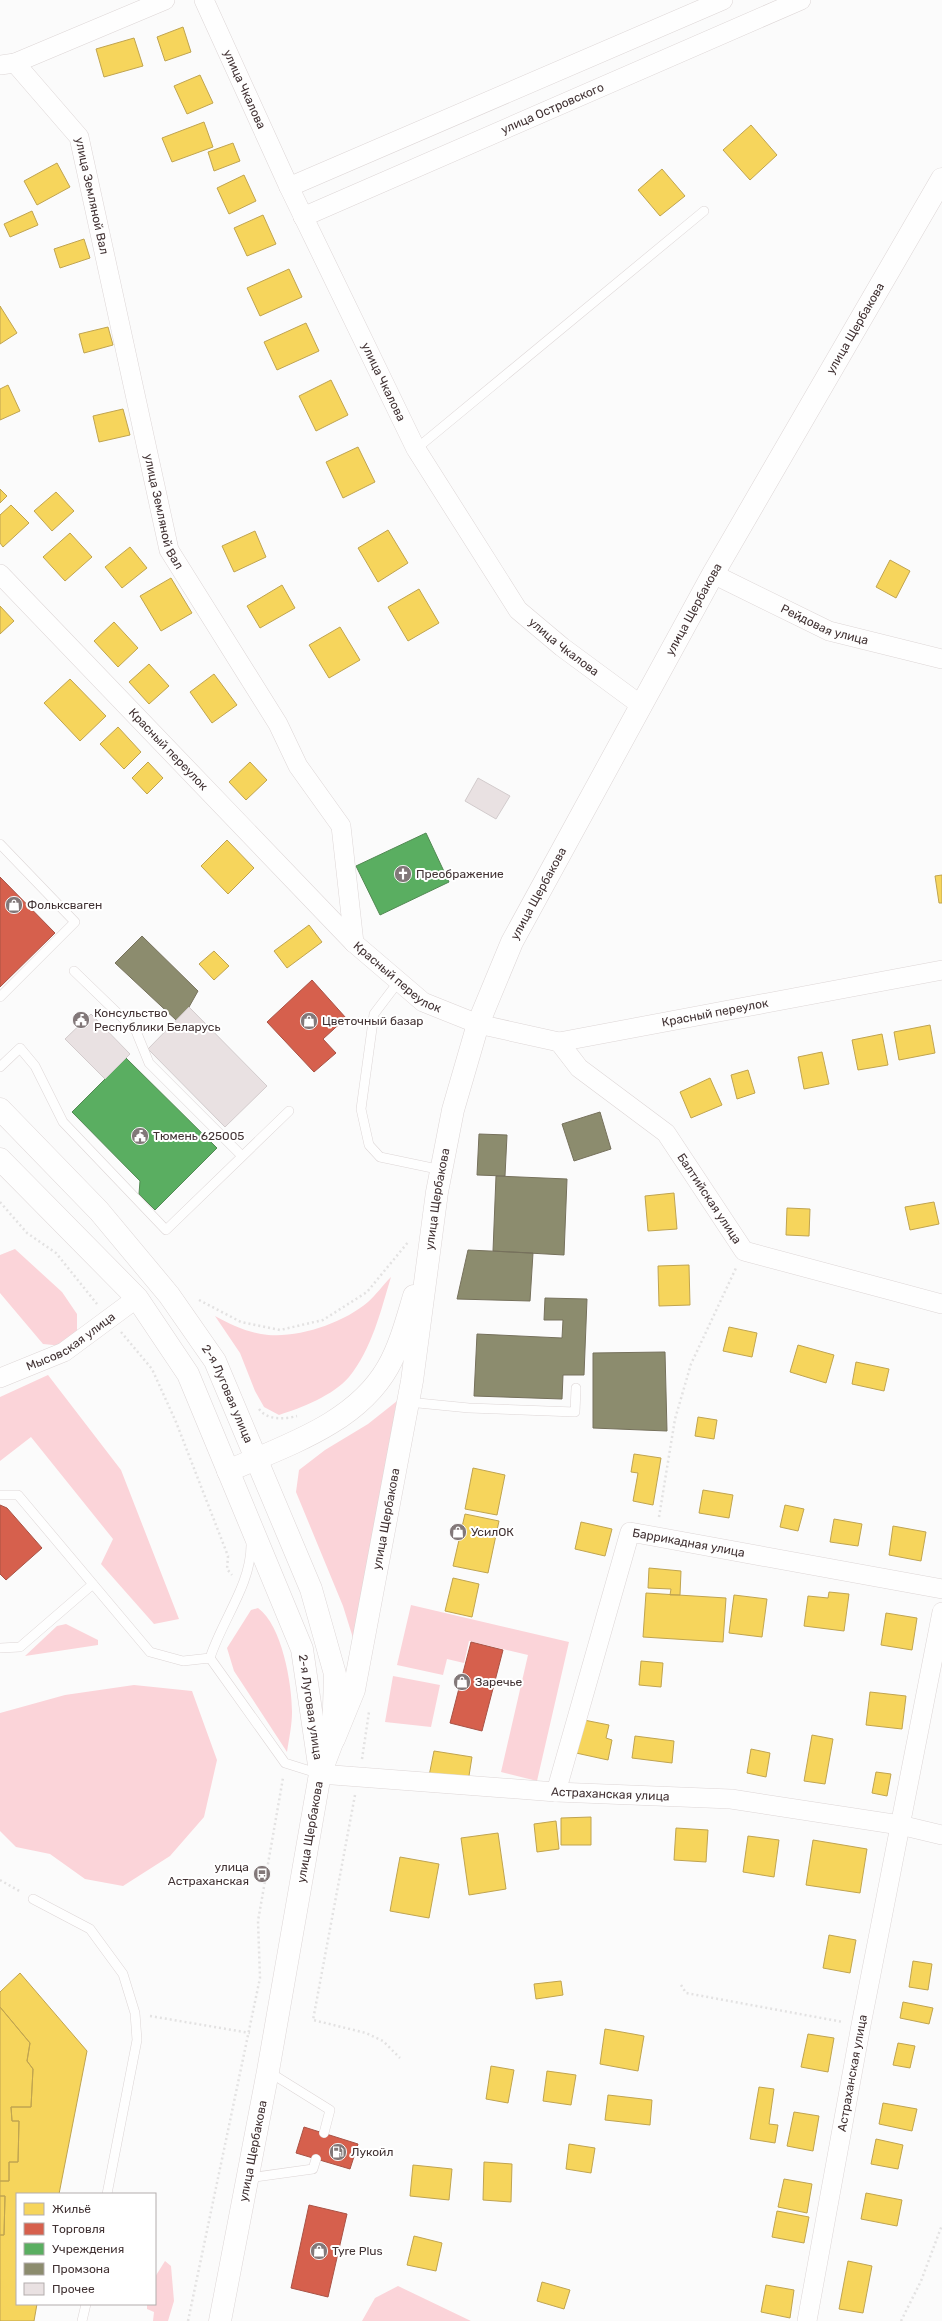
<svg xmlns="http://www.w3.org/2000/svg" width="942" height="2321" font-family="Rubik,sans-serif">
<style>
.green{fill:#fbd4d9}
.homes{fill:#f6d55c;stroke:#c0a450}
.shops{fill:#d6604d;stroke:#a95245}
.public{fill:#5aae61;stroke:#528953}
.industry{fill:#8c8c6e;stroke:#76715c}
.building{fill:#e9e1e2;stroke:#d2cbcc}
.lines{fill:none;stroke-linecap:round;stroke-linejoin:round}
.service-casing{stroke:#ddd6d6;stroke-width:10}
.minor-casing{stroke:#ddd6d6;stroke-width:20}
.tertiary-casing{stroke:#ddd6d6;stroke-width:23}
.secondary-casing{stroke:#ddd6d6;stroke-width:23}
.path{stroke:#e3e2e2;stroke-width:2.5;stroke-dasharray:2 3;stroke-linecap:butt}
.service{stroke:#fefefe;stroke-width:9}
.minor{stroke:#fefefe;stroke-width:19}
.tertiary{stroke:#fefefe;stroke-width:22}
.secondary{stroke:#fefefe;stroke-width:22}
.labels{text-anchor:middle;stroke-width:4;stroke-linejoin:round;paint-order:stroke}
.street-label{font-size:12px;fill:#413233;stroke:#fff}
.poi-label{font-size:12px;fill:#413233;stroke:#fff;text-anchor:start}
</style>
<rect width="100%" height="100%" fill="#fbfbfb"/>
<path class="green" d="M15,1249L62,1292L77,1314V1332L63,1346L43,1344L0,1293V1255Z
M391,1277C381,1310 372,1349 349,1377C334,1395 301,1408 279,1415L264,1407L255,1391L240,1353L215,1316C230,1324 244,1331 261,1334C294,1340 342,1324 368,1302C376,1295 383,1285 391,1277Z
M48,1375L121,1470L179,1619L154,1624L101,1564L113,1539L31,1437L0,1461V1397Z
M397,1401L353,1638L343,1606L296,1492L299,1470L325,1450L368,1424Z
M411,1605L569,1642L537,1781L501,1772L528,1655L469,1641L464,1663L447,1659L443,1675L397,1665Z
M258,1608C282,1625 292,1684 292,1712C292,1725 289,1739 287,1752L234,1671L227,1648L251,1610Z
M66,1624L98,1640V1645L25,1656L57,1626Z
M393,1676L440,1685L431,1727L385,1722Z
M134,1685L192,1691L217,1760L204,1817L170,1856L123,1886L85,1879L50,1854L16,1847L0,1831V1713L65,1695Z
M165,2261L171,2266L174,2301L168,2321H153L154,2312L147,2309V2304H155V2277Z
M398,2286L471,2321H362L375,2298Z"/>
<path class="homes" d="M183,27L191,52L165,61L157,37Z
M134,38L143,66L104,77L96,49Z
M200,75L213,103L187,114L174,86Z
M204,122L213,147L172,162L162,138Z
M751,125L777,155L750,180L723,150Z
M233,143L240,161L214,171L208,152Z
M57,163L70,187L37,205L24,181Z
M662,169L685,196L660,216L638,190Z
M244,175L256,201L229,214L217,188Z
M32,211L38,225L10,237L4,224Z
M263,215L276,244L247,256L234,228Z
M84,239L90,258L60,268L54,249Z
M289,269L302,297L260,316L247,288Z
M0,306L17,333L0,344Z
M306,323L319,351L277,370L264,342Z
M108,327L113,345L84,353L79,334Z
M331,380L348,415L316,431L299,396Z
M8,385L20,411L0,420V389Z
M123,409L130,435L99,442L93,416Z
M358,447L375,482L343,498L326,462Z
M0,489L7,496L0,503Z
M56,492L74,511L52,531L34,511Z
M11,505L29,523L3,547L0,543V515Z
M388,530L408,563L378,582L358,548Z
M255,531L266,557L234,572L222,546Z
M70,533L92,557L65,581L43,557Z
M130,547L147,568L122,588L105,567Z
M890,560L910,571L896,598L876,587Z
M171,578L192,613L161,631L140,596Z
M282,585L295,608L260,628L247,606Z
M419,589L439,623L408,641L388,607Z
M0,606L14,621L0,634Z
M114,622L138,648L118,667L94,641Z
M340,627L360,660L329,678L309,645Z
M149,664L169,686L149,704L129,682Z
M214,674L237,705L212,723L190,692Z
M70,679L106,716L80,741L44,703Z
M118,727L141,752L124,769L100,744Z
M148,762L163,778L147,794L132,778Z
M250,762L267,780L246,800L229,782Z
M227,840L254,868L228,894L201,866Z
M942,875V903H939L935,876Z
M309,925L322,942L287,968L274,951Z
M214,951L229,966L214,980L199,964Z
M930,1025L935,1053L899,1060L894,1032Z
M882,1034L888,1065L858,1070L852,1040Z
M822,1052L829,1084L804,1089L798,1057Z
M748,1070L755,1093L737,1099L731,1075Z
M710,1078L722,1105L691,1118L680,1092Z
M674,1193L677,1229L648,1231L645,1196Z
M934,1202L939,1224L910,1230L905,1207Z
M787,1208L810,1209L809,1236L786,1235Z
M689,1265L690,1305L659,1306L658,1266Z
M729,1327L757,1333L752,1357L723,1351Z
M798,1345L834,1355L826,1383L790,1372Z
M856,1362L889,1369L884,1391L852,1384Z
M698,1417L717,1420L714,1439L695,1436Z
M634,1454L661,1458L653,1505L633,1501L638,1473L631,1472Z
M473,1468L505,1475L497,1515L465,1509Z
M703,1490L733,1495L729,1518L699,1513Z
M785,1505L804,1509L798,1531L780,1527Z
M465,1514L499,1521L488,1573L453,1566Z
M834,1519L862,1524L858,1546L830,1542Z
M581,1522L612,1529L605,1556L575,1549Z
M893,1526L926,1532L921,1561L889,1555Z
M649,1568L681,1571L680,1595H670L671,1589L648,1588Z
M453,1578L479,1584L472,1617L445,1611Z
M829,1592L849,1594L844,1631L804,1626L808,1596L828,1598Z
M646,1593L726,1598L723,1642L643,1637Z
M734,1595L767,1599L762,1637L729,1633Z
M886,1613L917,1618L912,1650L881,1645Z
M641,1661L663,1663L661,1687L639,1685Z
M870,1692L906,1696L902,1729L866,1725Z
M584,1720L609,1725L606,1738L612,1740L608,1760L576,1753Z
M812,1735L833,1739L825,1784L804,1781Z
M635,1736L674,1741L672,1763L632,1758Z
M751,1749L770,1753L766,1777L747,1773Z
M434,1751L472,1757L468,1782L429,1776Z
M876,1772L891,1774L887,1796L872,1793Z
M591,1817V1845H561V1818Z
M556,1821L559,1849L537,1852L534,1824Z
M676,1828L708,1830L706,1862L674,1860Z
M498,1833L506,1889L469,1895L461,1838Z
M748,1836L779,1840L774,1877L743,1872Z
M813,1840L867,1849L860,1893L806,1885Z
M400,1857L439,1864L429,1918L390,1911Z
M829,1935L856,1940L850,1973L823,1968Z
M913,1961L932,1964L928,1990L909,1987Z
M20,1973L87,2051L59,2194H17V2304H37L34,2321H0V2235H4L5,2196H0V2181H9V2162H18L19,2121H12L11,2107H31L33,2069L27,2061L30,2043L0,2007V1992Z
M561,1981L563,1995L536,1999L534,1984Z
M903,2002L933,2008L929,2024L900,2018Z
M0,2007L30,2043L27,2061L33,2069L31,2107H11L12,2121H19L18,2162H9V2181H0Z
M605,2029L644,2036L638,2071L600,2064Z
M808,2034L834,2038L828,2072L801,2067Z
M898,2043L915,2046L910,2068L893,2065Z
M491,2066L514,2070L508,2103L486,2099Z
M547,2071L576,2075L571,2105L543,2101Z
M759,2087L774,2089L769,2124L778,2125L775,2143L750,2139Z
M608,2095L652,2100L650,2125L605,2120Z
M883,2103L917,2109L912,2131L879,2124Z
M794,2112L819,2116L813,2151L787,2146Z
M876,2139L903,2145L898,2169L871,2164Z
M569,2144L595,2148L591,2173L566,2169Z
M484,2162L512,2164L511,2202L483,2200Z
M413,2165L452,2169L449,2200L410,2196Z
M784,2179L812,2184L807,2213L778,2207Z
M866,2193L902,2200L897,2226L861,2219Z
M0,2196H5L4,2235H0Z
M777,2211L809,2217L804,2243L772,2237Z
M414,2236L442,2243L436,2271L407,2265Z
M848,2261L872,2266L863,2313L839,2309Z
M542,2282L570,2290L564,2309L537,2301Z
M766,2285L794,2290L790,2318L761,2312Z"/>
<path class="shops" d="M0,877L55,933L0,987Z
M312,980L346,1018L323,1039L336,1053L314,1072L267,1022Z
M0,1505L7,1508L42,1548L6,1580L0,1574Z
M471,1642L503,1650L482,1731L450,1723Z
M304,2127L358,2144L350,2169L296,2153Z
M309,2205L347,2214L328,2297L291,2288Z"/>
<path class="public" d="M426,833L449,882L380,915L356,866Z
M126,1058L217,1148L155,1210L139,1194L140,1181L72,1112Z"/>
<path class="industry" d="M142,936L198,991L189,1007L176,1020L115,963Z
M600,1112L611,1149L574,1161L562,1124Z
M479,1134L507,1135L505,1176L477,1175Z
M496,1176L567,1179L564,1255L493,1251Z
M468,1250L533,1253L530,1301L457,1299Z
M545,1298L587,1299L584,1375H563L562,1399L474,1396L477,1334L562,1338L563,1320H544Z
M665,1352L667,1431L593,1428V1353Z"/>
<path class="building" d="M478,778L510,796L496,819L465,801Z
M189,1007L267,1086L225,1127L148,1049Z
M91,1014L130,1054L105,1079L65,1039Z"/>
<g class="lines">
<defs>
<path id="service" d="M416,449L704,211
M0,844L75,922L0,997
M74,971L136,1031L149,1063L242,1156
M399,981L374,1014L361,1109L369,1145L380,1157L442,1170
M0,1067L20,1048L35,1066L63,1122L166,1230L289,1111
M408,1402L469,1408L575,1412L576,1388
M0,1495H18L150,1652L183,1661L210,1658
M0,1648L20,1647L93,1584
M210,1658L285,1763L320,1774
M210,1658C222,1620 251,1585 251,1545
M33,1899L90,1929L123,1974L135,2013L137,2040L107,2194
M269,2072L330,2110L324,2133
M248,2178L313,2169L316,2159
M82,2321L86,2304"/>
<g id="minor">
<path id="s1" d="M204,0L289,187L416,449L518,610L562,647L642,706"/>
<path id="s2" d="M15,63L79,137L169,550L278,724L298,766L341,826L354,943"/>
<path d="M0,65L15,63L165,0"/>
<path d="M289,187L723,0"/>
<path id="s3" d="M303,217L801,0"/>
<path id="s4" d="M0,574L354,943L423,1002L478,1024L559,1042L942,970"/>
<path id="s5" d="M713,574L829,631L942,659"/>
<path id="s6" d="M559,1042L579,1068L666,1133L744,1251L942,1304"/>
<path id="s7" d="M0,1378L64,1352L137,1298"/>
<path id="s8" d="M320,1774L556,1792L731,1799L900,1825L942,1835"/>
<path id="s9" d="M556,1792L630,1532L942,1589"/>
<path id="s10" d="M807,2321L861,2025L942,1612"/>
</g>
<g id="tertiary">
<path d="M228,1471C284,1446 356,1424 388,1367C400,1346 407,1319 414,1296"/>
<path id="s11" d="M334,1739L354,1690L412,1381L437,1192L453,1110L478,1024L512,942L713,574L942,179"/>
</g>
<g id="secondary">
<path id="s12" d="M0,1109L99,1211L169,1295L215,1361L311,1589L335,1674L333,1740L320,1774L268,2071L220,2321"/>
<path id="s13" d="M0,1159L137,1298L188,1374L302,1649L320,1772"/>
</g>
</defs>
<use href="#service" class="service-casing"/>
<use href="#minor" class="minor-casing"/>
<use href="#tertiary" class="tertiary-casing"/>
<use href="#secondary" class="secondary-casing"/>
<path class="path" d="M0,1202L27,1233L56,1253L97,1304
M199,1300L241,1322L280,1330L323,1320L367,1292L409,1241
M121,1332L152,1369L176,1422L228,1556L227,1569L232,1575
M259,1409C268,1421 285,1419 297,1416
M659,1517L675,1419L691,1364L736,1268
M362,1759L369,1712
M355,1795L313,2020L366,2033L383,2041L400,2058
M0,1880L21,1892
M681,1985L686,1993L843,2022
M150,2016L250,2033
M188,2321L260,1978L258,1921L283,1778
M901,2321L921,2281L942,2225"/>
<use href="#service" class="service"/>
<use href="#minor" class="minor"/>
<use href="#tertiary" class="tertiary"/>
<use href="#secondary" class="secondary"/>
</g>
<defs>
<symbol id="church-disc" viewBox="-11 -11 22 22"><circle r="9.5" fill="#827879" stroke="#fff"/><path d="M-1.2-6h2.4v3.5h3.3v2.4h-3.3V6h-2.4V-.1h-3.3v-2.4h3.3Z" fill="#fff"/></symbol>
<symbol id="shop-disc" viewBox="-11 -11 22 22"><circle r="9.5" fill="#827879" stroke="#fff"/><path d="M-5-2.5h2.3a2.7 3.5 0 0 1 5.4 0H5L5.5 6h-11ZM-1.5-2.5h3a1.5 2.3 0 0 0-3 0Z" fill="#fff"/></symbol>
<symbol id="civic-disc" viewBox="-11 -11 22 22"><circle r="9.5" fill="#827879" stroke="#fff"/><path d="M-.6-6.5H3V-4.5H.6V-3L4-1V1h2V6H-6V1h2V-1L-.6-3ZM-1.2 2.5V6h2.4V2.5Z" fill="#fff"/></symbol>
<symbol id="bus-disc" viewBox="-11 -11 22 22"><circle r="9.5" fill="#827879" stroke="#fff"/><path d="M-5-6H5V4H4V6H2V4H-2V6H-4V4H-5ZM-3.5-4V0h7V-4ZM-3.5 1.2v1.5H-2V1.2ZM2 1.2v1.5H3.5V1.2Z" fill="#fff"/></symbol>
<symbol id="fuel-disc" viewBox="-11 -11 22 22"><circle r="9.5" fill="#827879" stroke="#fff"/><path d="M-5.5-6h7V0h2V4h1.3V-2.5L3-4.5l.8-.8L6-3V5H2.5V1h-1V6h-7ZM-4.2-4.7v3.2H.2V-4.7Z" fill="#fff"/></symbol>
</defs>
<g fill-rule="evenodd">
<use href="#church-disc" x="393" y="864" width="20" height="20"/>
<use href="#shop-disc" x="4" y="895" width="20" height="20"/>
<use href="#civic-disc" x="71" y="1010" width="20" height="20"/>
<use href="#shop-disc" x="299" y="1011" width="20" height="20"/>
<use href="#civic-disc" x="130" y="1126" width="20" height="20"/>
<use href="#shop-disc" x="448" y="1522" width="20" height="20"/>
<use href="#shop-disc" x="452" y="1672" width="20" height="20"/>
<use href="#bus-disc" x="252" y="1864" width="20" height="20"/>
<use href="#fuel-disc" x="328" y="2142" width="20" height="20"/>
<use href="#shop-disc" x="309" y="2241" width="20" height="20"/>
</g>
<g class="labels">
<g class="street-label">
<text dy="4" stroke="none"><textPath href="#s1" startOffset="98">улица Чкалова</textPath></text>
<text dy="4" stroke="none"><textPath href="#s3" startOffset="272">улица Островского</textPath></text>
<text dy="4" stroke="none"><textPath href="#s2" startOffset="158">улица Земляной Вал</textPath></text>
<text dy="4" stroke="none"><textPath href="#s11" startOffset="1523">улица Щербакова</textPath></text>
<text dy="4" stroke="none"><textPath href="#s1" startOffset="422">улица Чкалова</textPath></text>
<text dy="4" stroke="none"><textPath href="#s2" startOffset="482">улица Земляной Вал</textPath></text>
<text dy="4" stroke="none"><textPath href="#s11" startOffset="1199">улица Щербакова</textPath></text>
<text dy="4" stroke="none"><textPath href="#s5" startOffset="123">Рейдовая улица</textPath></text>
<text dy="4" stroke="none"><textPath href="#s1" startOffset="746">улица Чкалова</textPath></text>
<text dy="4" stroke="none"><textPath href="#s4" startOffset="243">Красный переулок</textPath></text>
<text dy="4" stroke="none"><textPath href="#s11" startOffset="875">улица Щербакова</textPath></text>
<text dy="4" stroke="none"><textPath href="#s4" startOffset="567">Красный переулок</textPath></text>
<text dy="4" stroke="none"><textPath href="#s4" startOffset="903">Красный переулок</textPath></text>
<text dy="4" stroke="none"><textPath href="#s11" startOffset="551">улица Щербакова</textPath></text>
<text dy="4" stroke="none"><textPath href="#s6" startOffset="220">Балтийская улица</textPath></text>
<text dy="4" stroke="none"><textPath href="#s7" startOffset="80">Мысовская улица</textPath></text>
<text dy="4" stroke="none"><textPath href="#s12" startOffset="367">2-я Луговая улица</textPath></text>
<text dy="4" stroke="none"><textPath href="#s11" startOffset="227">улица Щербакова</textPath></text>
<text dy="4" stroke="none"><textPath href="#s9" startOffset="330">Баррикадная улица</textPath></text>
<text dy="4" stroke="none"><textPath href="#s13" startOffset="643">2-я Луговая улица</textPath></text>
<text dy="4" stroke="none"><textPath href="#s8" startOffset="291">Астраханская улица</textPath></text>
<text transform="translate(310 1832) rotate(-80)" y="4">улица Щербакова</text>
<text dy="4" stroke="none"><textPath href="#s10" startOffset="252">Астраханская улица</textPath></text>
<text transform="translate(253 2151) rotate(-79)" y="4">улица Щербакова</text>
</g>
<g class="poi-label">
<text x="416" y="878">Преображение</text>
<text x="27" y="909">Фольксваген</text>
<text x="94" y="1017">Консульство<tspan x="94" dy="14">Республики Беларусь</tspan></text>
<text x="322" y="1025">Цветочный базар</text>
<text x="153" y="1140">Тюмень 625005</text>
<text x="471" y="1536">УсилОК</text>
<text x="475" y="1686">Заречье</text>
<text x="249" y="1871" text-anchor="end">улица<tspan x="249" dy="14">Астраханская</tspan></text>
<text x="351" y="2156">Лукойл</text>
<text x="332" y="2255">Tyre Plus</text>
</g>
</g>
<rect x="16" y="2193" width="140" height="112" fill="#ffffff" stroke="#b3adad"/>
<rect x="24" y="2203" width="20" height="12" fill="#f6d55c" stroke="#b3adad"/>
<text x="52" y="2213" font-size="12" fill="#413233">Жильё</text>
<rect x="24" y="2223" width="20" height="12" fill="#d6604d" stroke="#b3adad"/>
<text x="52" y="2233" font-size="12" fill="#413233">Торговля</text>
<rect x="24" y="2243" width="20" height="12" fill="#5aae61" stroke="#b3adad"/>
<text x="52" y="2253" font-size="12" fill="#413233">Учреждения</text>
<rect x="24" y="2263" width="20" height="12" fill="#8c8c6e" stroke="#b3adad"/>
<text x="52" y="2273" font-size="12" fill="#413233">Промзона</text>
<rect x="24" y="2283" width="20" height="12" fill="#e9e1e2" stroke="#b3adad"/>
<text x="52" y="2293" font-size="12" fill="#413233">Прочее</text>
</svg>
